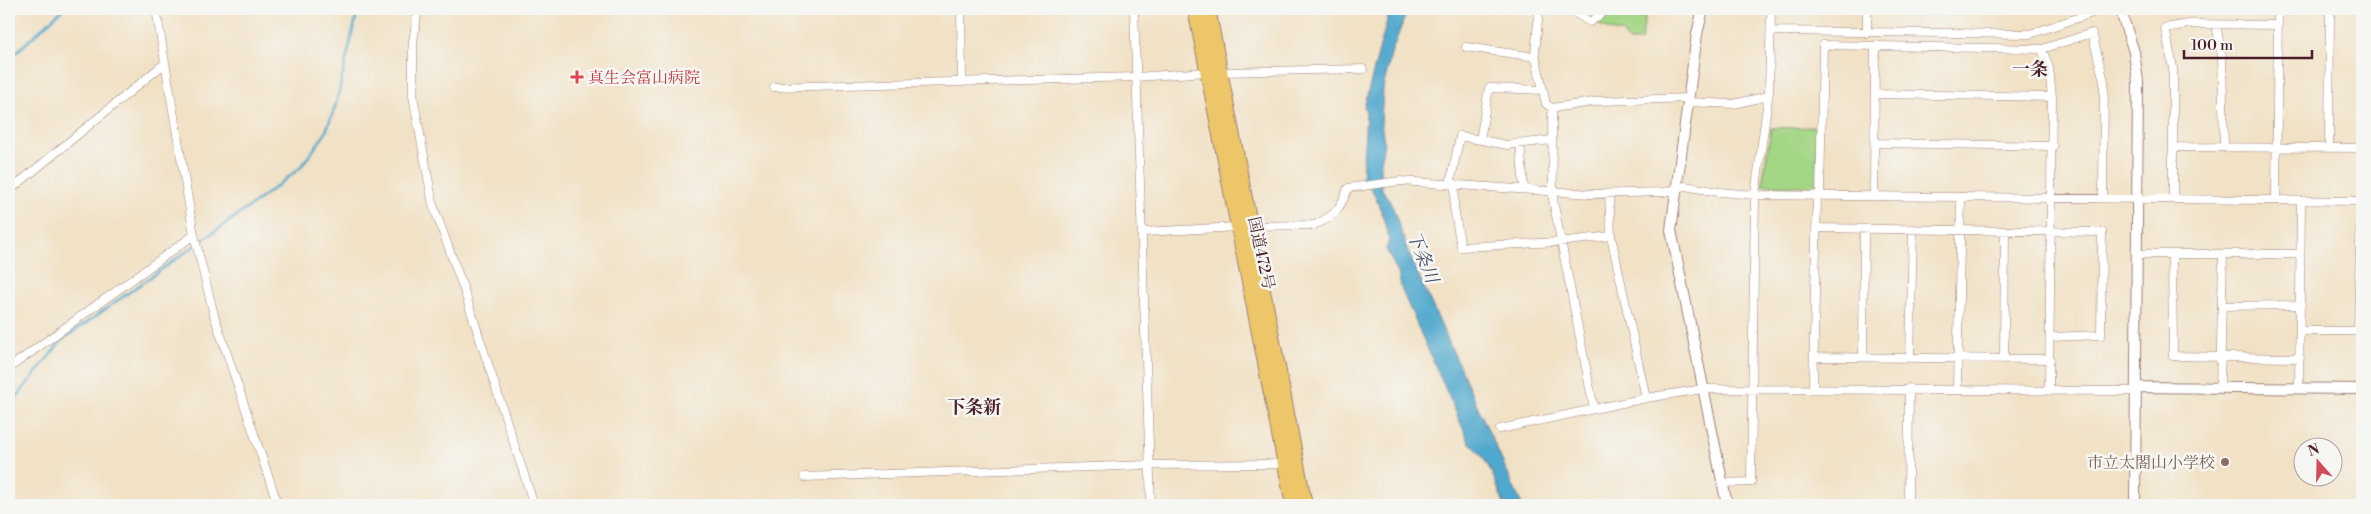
<svg xmlns="http://www.w3.org/2000/svg" width="2371" height="514" font-family="'Libre Bodoni','Noto Serif JP',serif">
<style>
.green{fill:#a3d685;stroke:#767a58}
.water{fill:#4fa8cd;stroke:#4c647c}
.lines{fill:none;stroke-linecap:round;stroke-linejoin:round}
.stream{stroke:#4fa8cd;stroke-width:2.5}
.minor-casing{stroke:#9e8078;stroke-width:9}
.tertiary-casing{stroke:#9e8078;stroke-width:12}
.trunk-casing{stroke:#9e8078;stroke-width:16}
.minor{stroke:#fff;stroke-width:8}
.tertiary{stroke:#fff;stroke-width:10}
.trunk{stroke:#ecc669;stroke-width:14}
.health-dot{fill:#e0444e;stroke:#f6f6f2;stroke-width:2}
.education-dot{fill:#8d6e63;stroke:#f6f6f2;stroke-width:2}
.labels{text-anchor:middle;stroke-width:5;stroke-linejoin:round;paint-order:stroke}
.health-label{font-size:16px;fill:#be3a42;stroke:#f6f6f2;text-anchor:start}
.street-label{font-size:16px;fill:#4a1f2b;stroke:#f6f6f2}
.education-label{font-size:16px;fill:#785e54;stroke:#f6f6f2;text-anchor:end}
.neighbourhood-label{font-size:18px;font-weight:bold;fill:#4a1f2b;stroke:#f6f6f2}
.water-label{font-size:18px;font-style:italic;fill:#4c566c;stroke:#f6f6f2}
</style>
<rect width="100%" height="100%" fill="#f6f6f2"/>
<filter id="ink" filterUnits="userSpaceOnUse"><feTurbulence type="fractalNoise" baseFrequency=".02" numOctaves="2"/><feDisplacementMap in="SourceGraphic" scale="10" xChannelSelector="R" yChannelSelector="G"/><feConvolveMatrix kernelMatrix="1 2 1 2 8 2 1 2 1" color-interpolation-filters="sRGB"/></filter>
<filter id="wash" filterUnits="userSpaceOnUse"><feTurbulence type="fractalNoise" baseFrequency=".0096" numOctaves="4" result="noise"/><feDisplacementMap in="SourceGraphic" scale="20" xChannelSelector="R" yChannelSelector="G"/><feGaussianBlur stdDeviation="1.12" result="paint"/><feColorMatrix in="noise" values="0 0 0 0 0 0 0 0 0 0 0 0 0 0 0 0 0 1.4 0 .05"/><feComposite in="paint" operator="in"/></filter>
<g filter="url(#wash)">
<rect width="100%" height="100%" fill="#f1e1c5"/>
<path class="green" d="M1613,9H1645L1646,12L1641,41H1628L1623,33L1609,30L1594,22Z
M1817,127V187L1762,185L1771,128Z"/>
<path class="water" d="M1390,9H1408L1392,51L1383,89L1381,123L1384,141L1380,171L1382,189L1392,205L1409,254L1522,505H1504C1495,480 1489,460 1469,442L1402,291L1398,273L1386,249L1389,240L1382,213L1372,190L1362,178L1366,113L1364,107Z"/>
<g class="lines">
<path class="stream" d="M9,59L63,9
M9,407L62,340L252,205L300,168L325,134L336,104L358,9"/>
</g>
</g>
<g filter="url(#ink)">
<g class="lines">
<defs>
<path id="minor" d="M156,9L194,235L214,315L278,505
M418,9L413,42V96L433,205L463,287L534,505
M961,9L962,82
M1134,9L1151,505
M1539,9L1535,54L1546,104L1552,108L1600,101L1689,98
M1569,9L1590,22L1608,9
M2216,25L2222,56L2224,148
M1771,31L2030,34L2104,9
M1867,34V9
M1466,47L1535,57
M2042,49L2049,68L2052,97L2049,390
M1221,72L1363,69
M774,87L1136,77L1207,72
M1876,94L2052,97
M1688,102L1734,104L1768,96
M1552,108L1553,200L1594,409
M1480,140L1489,88L1543,90
M1520,143L1524,188
M1875,143L2053,146
M2175,147L2362,148
M2329,148L2330,9
M1450,184L1460,136L1507,145L1552,140
M1455,184L1454,208L1461,247L1559,242L1611,236
M9,191L165,63
M1609,194L1611,236L1646,398
M1820,195L1823,45L2042,49L2092,33L2104,81L2103,198
M1874,196L1875,46
M2173,199V68L2165,28L2189,24L2278,25
M2276,199L2278,9
M1250,226L1314,225C1334,217 1341,208 1348,188L1400,181L1591,194L1665,192L1685,186L1719,192L1755,195L2362,201
M1816,228L2102,232L2101,335L2050,337
M1143,232L1238,227
M2138,254H2300
M2172,254L2173,356L2300,358
M2222,306L2301,305
M2300,331H2358L2361,201
M1814,357L2050,359
M1863,357L1864,229
M1910,358L1913,229
M2004,359L2005,231
M9,368L194,235
M2220,388L2223,254
M2299,388L2301,202
M1813,389L1817,195
M1957,389L1961,197
M1500,429L1646,398L1703,389L2136,391
M804,477L1149,465L1284,464
M1722,483L1751,482L1755,195L1769,91L1771,9
M1908,505L1909,388"/>
<path id="tertiary" d="M1703,9L1697,34L1671,230L1727,505
M2120,9L2134,52L2138,82L2135,505
M2136,387L2362,389"/>
<path id="trunk" d="M1195,9L1293,505
M1208,9L1305,505"/>
</defs>
<use href="#minor" class="minor-casing"/>
<use href="#tertiary" class="tertiary-casing"/>
<use href="#trunk" class="trunk-casing"/>
<use href="#minor" class="minor"/>
<use href="#tertiary" class="tertiary"/>
<use href="#trunk" class="trunk"/>
</g>
</g>
<path class="health-dot" d="M574.5 69.5h5v5h5v5h-5v5h-5v-5h-5v-5h5z"/>
<circle class="education-dot" cx="2225" cy="462" r="5"/>
<g class="labels">
<g class="health-label">
<text x="588" y="83">真生会富山病院</text>
</g>
<g class="street-label">
<text transform="translate(1262 253) rotate(78)" y="6">国道472号</text>
</g>
<g class="education-label">
<text x="2215" y="468">市立太閤山小学校</text>
</g>
<g class="neighbourhood-label">
<text x="2030" y="75">一条</text>
<text x="974" y="413">下条新</text>
</g>
<g class="water-label">
<text transform="translate(1423 257) rotate(68)" y="6">下条川</text>
</g>
</g>
<rect width="2371" height="514" fill="none" stroke="#f6f6f2" stroke-width="30"/>
<g transform="translate(2318 462) rotate(340)"><circle r="24" fill="#f6f6f2" stroke="#b1a0a2"/>
<path d="M0-4L9 19L0 12L-9 19Z" fill="#d1495b"/>
<text y="-8" font-size="14" font-weight="bold" text-anchor="middle" fill="#4a1f2b">N</text>
</g>
<path d="M2184 50v8h128v-8" fill="none" stroke="#4a1f2b" stroke-width="2.5"/>
<text x="2191" y="50" font-size="15" fill="#4a1f2b" stroke="#f6f6f2" stroke-width="4" paint-order="stroke">100 m</text>
</svg>
